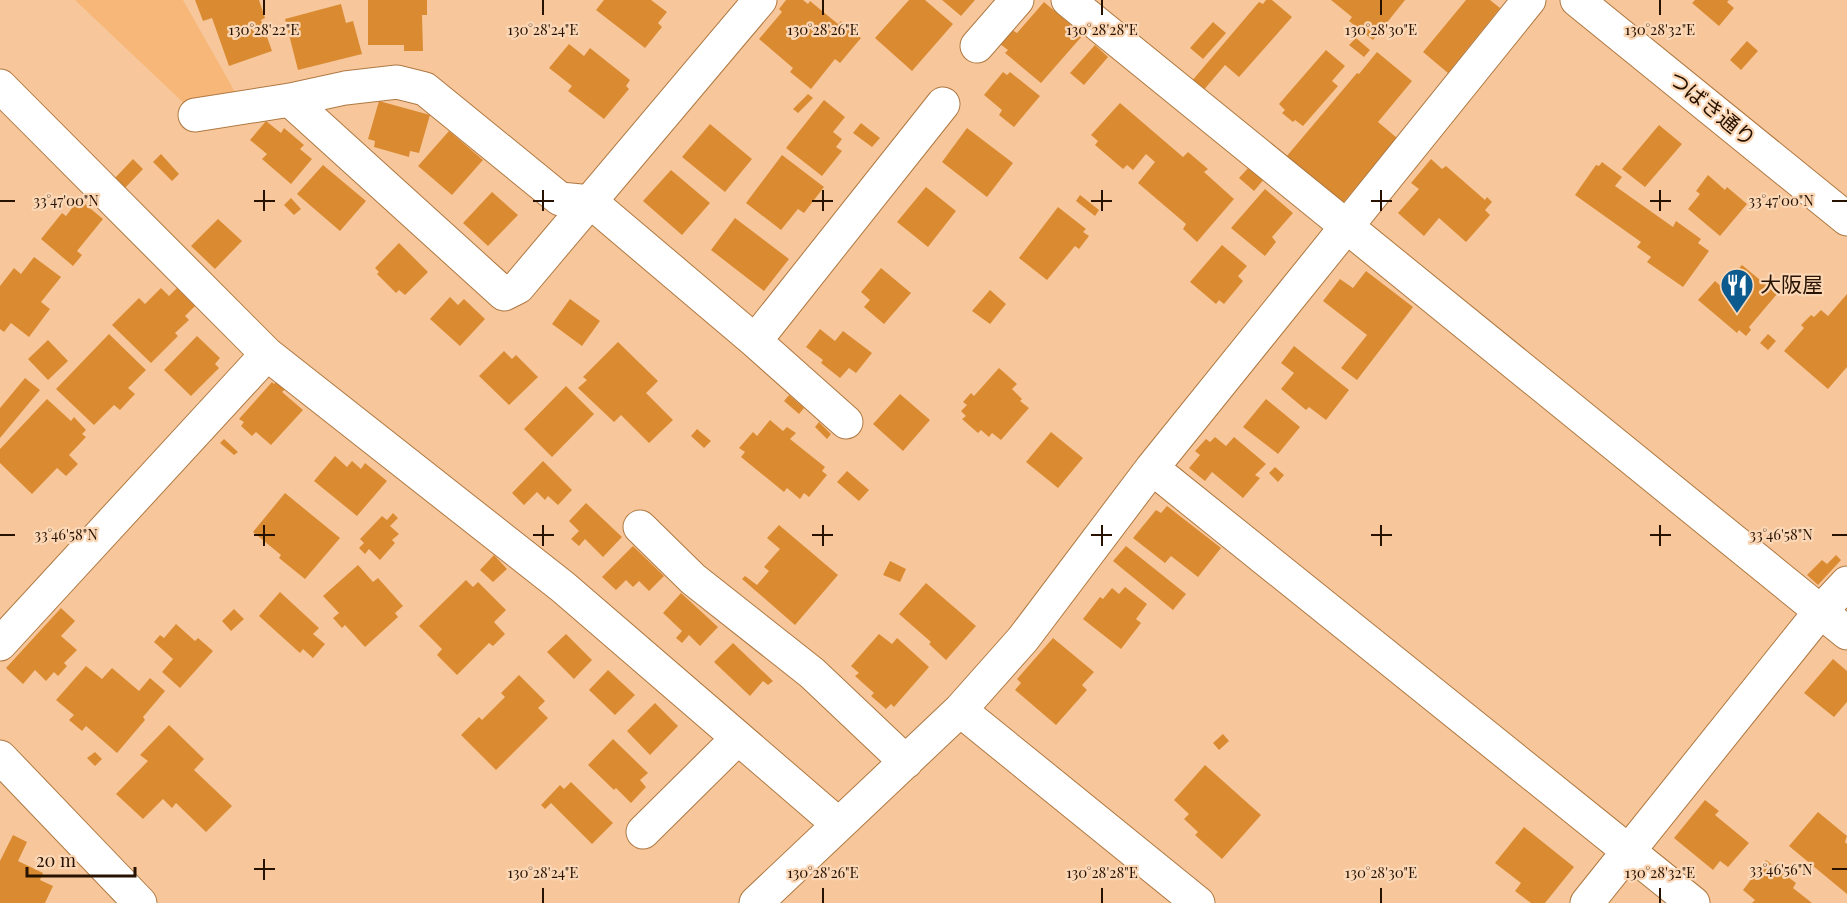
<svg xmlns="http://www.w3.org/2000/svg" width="1847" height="903" font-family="'Playfair Display','Noto Sans JP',serif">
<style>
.built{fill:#f7b778}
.building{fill:#da8b32}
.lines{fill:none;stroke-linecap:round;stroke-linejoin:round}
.street-casing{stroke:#af7841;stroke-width:35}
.secondary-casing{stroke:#af7841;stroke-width:35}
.street{stroke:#fff;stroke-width:33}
.secondary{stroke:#fff;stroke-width:33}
.ticks{fill:none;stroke:#271200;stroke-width:2}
.labels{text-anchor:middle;stroke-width:4.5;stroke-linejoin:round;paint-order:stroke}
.street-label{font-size:21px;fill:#271200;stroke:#fbd7b6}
.poi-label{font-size:21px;fill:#271200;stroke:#fbd7b6;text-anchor:start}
.ticks-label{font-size:15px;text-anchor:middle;fill:#271200;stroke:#fbd7b6;stroke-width:4.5;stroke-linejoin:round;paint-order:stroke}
</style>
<rect width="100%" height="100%" fill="#f7c79b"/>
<path class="built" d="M75,0H183L239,99L190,109Z"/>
<path class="building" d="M195,0H259L265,18L261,20L272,51L229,66L212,18L203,21Z
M368,0H427V15H422L423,51H404V45H368Z
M604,0H651L667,12L658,23L662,27L645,48L596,10Z
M786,0H803L808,4L810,1L838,24L841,21L861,38L840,63L835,59L811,89L790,72L793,68L759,39L782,12L779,9Z
M909,0H925L953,24L912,71L875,38Z
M942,0H975L961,16Z
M1266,0H1272L1292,17L1239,77L1225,65L1202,92L1191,82L1259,2L1263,4Z
M1331,0H1405L1373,40L1349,21L1352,17Z
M1466,0H1490L1500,8L1448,73L1423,52Z
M1695,0H1729L1727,2L1734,8L1719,26L1692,3Z
M1044,2L1083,35L1041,83L1005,53L1008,50L1000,44L1012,30L1017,33Z
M341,4L346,23L353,21L362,54L298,70L285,19Z
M1213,22L1226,33L1203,59L1190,48Z
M1356,38L1370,50L1364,57L1349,45Z
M1747,41L1758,51L1741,70L1730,60Z
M569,44L584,56L590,48L630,80L626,86L629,89L604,119L568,91L572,86L549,68Z
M1095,45L1108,57L1084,85L1070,73Z
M1326,50L1345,66L1332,81L1338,86L1303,126L1295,120L1293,122L1282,113L1285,110L1279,104Z
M1377,52L1412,81L1378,122L1397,138L1342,204L1286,157L1357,73L1359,74Z
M1003,72L1007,75L1010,72L1040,96L1014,127L999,115L1002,110L984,95Z
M808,94L813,98L798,113L793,109Z
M824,100L845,117L833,132L842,139L836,147L842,151L822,176L786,148Z
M379,101L430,115L419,153L410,151L409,157L374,147L375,141L368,139Z
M1120,103L1183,157L1188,152L1208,169L1204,172L1234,199L1197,242L1183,229L1186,224L1138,183L1155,162L1146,154L1133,170L1127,165L1123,169L1095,145L1098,141L1091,135Z
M266,121L281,133L284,128L304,145L300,149L312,159L291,184L262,159L267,154L250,140Z
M861,123L880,138L872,147L853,133Z
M710,124L752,159L725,192L682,157Z
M1659,125L1682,144L1645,187L1622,169Z
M967,128L1013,163L987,197L942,162Z
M449,131L483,160L452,195L418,166Z
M161,154L179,174L172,181L153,162Z
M782,155L824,187L804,213L798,209L781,230L746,203Z
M133,159L143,169L125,188L115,178Z
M1431,159L1442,169L1446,166L1485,200L1487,197L1492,202L1485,210L1490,215L1466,242L1439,218L1424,236L1398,213L1419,189L1411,183Z
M1602,162L1622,177L1615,186L1673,227L1676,221L1701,239L1698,243L1709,251L1683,287L1647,262L1651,257L1637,247L1641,242L1575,195L1596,165L1599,166Z
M323,165L366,201L340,231L297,194Z
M1250,166L1265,178L1254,191L1239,178Z
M671,170L710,203L682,235L643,201Z
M1708,175L1725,190L1727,187L1747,204L1720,236L1688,209L1700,194L1696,191Z
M926,187L956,211L928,247L897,222Z
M1265,189L1293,213L1272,237L1276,242L1265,256L1231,228Z
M492,192L518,215L488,246L463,223Z
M1080,195L1099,210L1095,216L1076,201Z
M291,198L301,209L294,215L284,205Z
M79,199L103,219L77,251L82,255L73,266L41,239L62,213L66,216Z
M1058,207L1086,229L1083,232L1089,236L1079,249L1075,246L1047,280L1019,258Z
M735,218L789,259L764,291L711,250Z
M218,219L242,241L215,269L191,246Z
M399,243L428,272L405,295L399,290L396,293L377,274L379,272L375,268Z
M1222,245L1247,266L1238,276L1243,281L1224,304L1219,300L1216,304L1190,282Z
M34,257L61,277L41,302L50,309L29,337L11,323L4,332L0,329V286L14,268L21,274Z
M1742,265L1777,294L1749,327L1751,330L1746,336L1739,330L1737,333L1698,300L1715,281L1722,287Z
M881,268L911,293L884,324L864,307L870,300L861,292Z
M1366,271L1413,307L1357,380L1341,368L1367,335L1323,301L1340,279L1353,288Z
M161,288L169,296L177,288L195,306L185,316L189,320L175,333L178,336L151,363L112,325L139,298L145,304Z
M990,290L1006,304L990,324L972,311Z
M1847,294V367L1828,389L1784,351L1804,328L1801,325L1811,315L1814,317L1821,310L1828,316Z
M450,297L458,305L464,299L485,319L460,346L430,319Z
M570,299L600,321L582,346L552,324Z
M820,329L835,341L843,331L872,353L856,373L849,368L840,378L821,363L823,360L806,347Z
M109,334L146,370L128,388L135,394L120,410L114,405L94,425L56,389Z
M1768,334L1776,341L1768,350L1760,343Z
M197,336L220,358L215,364L219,368L191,396L164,370Z
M48,340L68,361L48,380L28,359Z
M618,342L658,381L646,393L673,420L649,443L621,415L614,422L578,388L587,380L583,377Z
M1294,346L1349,390L1326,420L1309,407L1306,410L1281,389L1294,373L1281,363Z
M504,351L512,359L516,355L538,377L509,405L479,376Z
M999,368L1017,384L1012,389L1022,399L1020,401L1029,408L1001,440L992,433L989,437L981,430L978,433L962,419L966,416L961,411L967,405L963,402L971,393L974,396Z
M25,378L40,390L0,438V408Z
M277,381L285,389L282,392L303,410L271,445L256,432L252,436L241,426L244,422L239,419L272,382L274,384Z
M566,386L594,414L552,457L524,429Z
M900,394L930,420L903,451L873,424Z
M789,395L804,408L799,414L784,401Z
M47,399L71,421L74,417L86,430L82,434L86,437L69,455L78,464L66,476L57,468L32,494L0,463V449Z
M1266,399L1300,427L1278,454L1243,427Z
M770,420L783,431L787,427L796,433L790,439L825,467L822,471L827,475L809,497L804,493L800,499L787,488L784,492L741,457L745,452L739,448L753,432L757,436Z
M819,422L831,434L827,439L815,427Z
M697,429L711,441L704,448L691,436Z
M1051,432L1083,458L1058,488L1026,462Z
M1215,437L1226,446L1234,437L1266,464L1255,475L1260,478L1243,498L1212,472L1205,481L1189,468L1200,455L1195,451L1206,439L1210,442Z
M224,439L238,452L234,455L220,443Z
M335,456L347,467L352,461L361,469L365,463L387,481L357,516L314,481Z
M543,461L572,490L558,505L548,496L545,500L537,492L524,505L512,493Z
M1275,467L1284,475L1278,482L1269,473Z
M847,471L869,490L859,501L837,482Z
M285,493L340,538L305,579L279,558L281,555L253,532Z
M586,503L622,537L603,557L585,539L579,546L571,539L579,531L569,521Z
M1167,506L1221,548L1198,577L1171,556L1165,563L1133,538L1156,510L1161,513Z
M393,513L398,518L390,526L399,534L392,540L395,543L380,560L369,549L365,554L359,548L364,543L360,539L382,516L387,520Z
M779,525L838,575L795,625L742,579L745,576L757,585L769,571L764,567L780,549L767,538Z
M633,546L664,576L649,591L639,581L633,587L626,580L616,590L602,577Z
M1126,546L1186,594L1173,610L1113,561Z
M494,555L507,569L493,582L480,570Z
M1836,555L1841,560L1818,585L1807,575L1822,560L1827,564Z
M890,561L906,569L900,582L883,575Z
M358,565L373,582L378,578L403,606L395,613L398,617L365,647L345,625L342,628L333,618L339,613L323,596Z
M466,580L473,587L478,582L506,610L494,622L505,634L493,646L489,643L457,675L437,655L442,649L419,626Z
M926,583L976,626L946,660L929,644L931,642L899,614Z
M1125,587L1147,604L1136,619L1141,623L1121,649L1083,619L1100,597L1103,599L1112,588L1119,594Z
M280,592L319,628L313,634L325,644L313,658L303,649L300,653L259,616Z
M681,593L718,627L700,646L689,635L682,643L676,638L682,631L663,613Z
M61,608L75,621L61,636L77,650L64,663L67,666L58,676L54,672L46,681L35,670L23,684L6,668Z
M234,609L244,619L231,631L222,621Z
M176,624L195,641L198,638L213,651L180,688L162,672L173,659L154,642L160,635L164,638Z
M566,634L592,660L574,679L547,652Z
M879,634L892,644L897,638L929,667L894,707L891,704L886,709L871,696L874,693L855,676L859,673L851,666Z
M1053,638L1094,672L1082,685L1087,690L1056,725L1015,690L1021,683L1017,679Z
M733,643L773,681L768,685L763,681L750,696L714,662Z
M1833,659L1847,671V702L1834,717L1804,693Z
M86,666L102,679L112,668L139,691L150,678L165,691L143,717L145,720L117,753L86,726L82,731L69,720L74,715L56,700Z
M608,670L635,695L615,715L589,690Z
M519,675L545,701L538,708L548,718L496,770L461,735L479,717L482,720L505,697L501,693Z
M655,703L678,726L650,755L627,731Z
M169,725L204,759L194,770L232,806L206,832L176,803L172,808L163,799L143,819L116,794L148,761L140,755Z
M1223,734L1229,741L1219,750L1213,743Z
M613,739L648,773L640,780L646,787L631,803L616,788L614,790L588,765Z
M95,752L102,759L95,766L87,758Z
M1205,765L1261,815L1222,859L1195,835L1198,832L1184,819L1189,814L1174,800Z
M571,782L613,823L592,844L551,803L545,809L541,805L560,785L564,789Z
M1705,800L1719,811L1715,815L1749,843L1728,867L1720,861L1713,870L1674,838Z
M1818,812L1847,836L1845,842L1847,844V894L1789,846Z
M1524,827L1574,867L1545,903H1531L1515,891L1521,883L1495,863Z
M13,835L27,842L18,861L43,873L40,880L53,886L45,903H0V861Z
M1766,860L1796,883L1793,888L1812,903H1752L1755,900L1743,890Z"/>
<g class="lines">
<defs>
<path id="street" d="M1068,0L1847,633
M977,46L1017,0
M0,86L267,354L563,587L838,824
M290,100L504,294L518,287L760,0
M195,115L290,100L345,88L397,82L425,89L560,199L591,202L755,341L846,422
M755,341L943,104
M1152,468L1693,903
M640,527L693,579L812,673L906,762
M0,644L267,354
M960,710L1198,903
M643,832L738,738
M756,903L960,710L1023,639L1152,468L1529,0
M1587,903L1820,612L1847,583"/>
<path id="secondary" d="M1577,0L1847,219
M0,757L140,903"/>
</defs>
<use href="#street" class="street-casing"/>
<use href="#secondary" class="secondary-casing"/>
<use href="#street" class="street"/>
<use href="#secondary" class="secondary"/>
</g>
<path class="ticks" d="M264,0V15M543,0V15M823,0V15M1102,0V15M1381,0V15M1660,0V15M264,190V211M543,190V211M823,190V211M1102,190V211M1381,190V211M1660,190V211M0,201H15M254,201H275M533,201H554M812,201H833M1091,201H1112M1371,201H1392M1650,201H1671M1832,201H1847M264,525V546M543,525V546M823,525V546M1102,525V546M1381,525V546M1660,525V546M0,535H15M254,535H275M533,535H554M812,535H833M1091,535H1112M1371,535H1392M1650,535H1671M1832,535H1847M264,859V880M254,869H275M1832,869H1847M543,888V903M823,888V903M1102,888V903M1381,888V903M1660,888V903"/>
<defs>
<symbol id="restaurant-pin" viewBox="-11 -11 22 30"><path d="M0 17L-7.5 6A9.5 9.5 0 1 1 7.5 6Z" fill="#0d5b8e" stroke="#fbd7b6"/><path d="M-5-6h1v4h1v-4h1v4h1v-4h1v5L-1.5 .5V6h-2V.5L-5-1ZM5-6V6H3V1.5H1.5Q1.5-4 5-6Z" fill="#fff"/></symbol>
</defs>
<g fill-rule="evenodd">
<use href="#restaurant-pin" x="1718" y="266" width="38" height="52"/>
</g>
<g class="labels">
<g class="street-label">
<text transform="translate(1712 109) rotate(39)" y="7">つばき通り</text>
</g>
<g class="poi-label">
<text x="1760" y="292">大阪屋</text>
</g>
</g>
<g class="ticks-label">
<text x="264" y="35">130°28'22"E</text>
<text x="543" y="35">130°28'24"E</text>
<text x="823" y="35">130°28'26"E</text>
<text x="1102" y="35">130°28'28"E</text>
<text x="1381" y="35">130°28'30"E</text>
<text x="1660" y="35">130°28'32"E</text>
<text x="66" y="206">33°47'00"N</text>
<text x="1781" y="206">33°47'00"N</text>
<text x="66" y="540">33°46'58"N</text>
<text x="1781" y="540">33°46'58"N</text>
<text x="1781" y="875">33°46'56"N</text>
<text x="543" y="878">130°28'24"E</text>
<text x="823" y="878">130°28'26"E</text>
<text x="1102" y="878">130°28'28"E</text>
<text x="1381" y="878">130°28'30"E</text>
<text x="1660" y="878">130°28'32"E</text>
</g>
<path d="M27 867v9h108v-9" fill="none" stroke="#271200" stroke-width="3"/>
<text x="36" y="867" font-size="18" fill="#271200" stroke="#fbd7b6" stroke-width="4.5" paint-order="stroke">20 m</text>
</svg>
